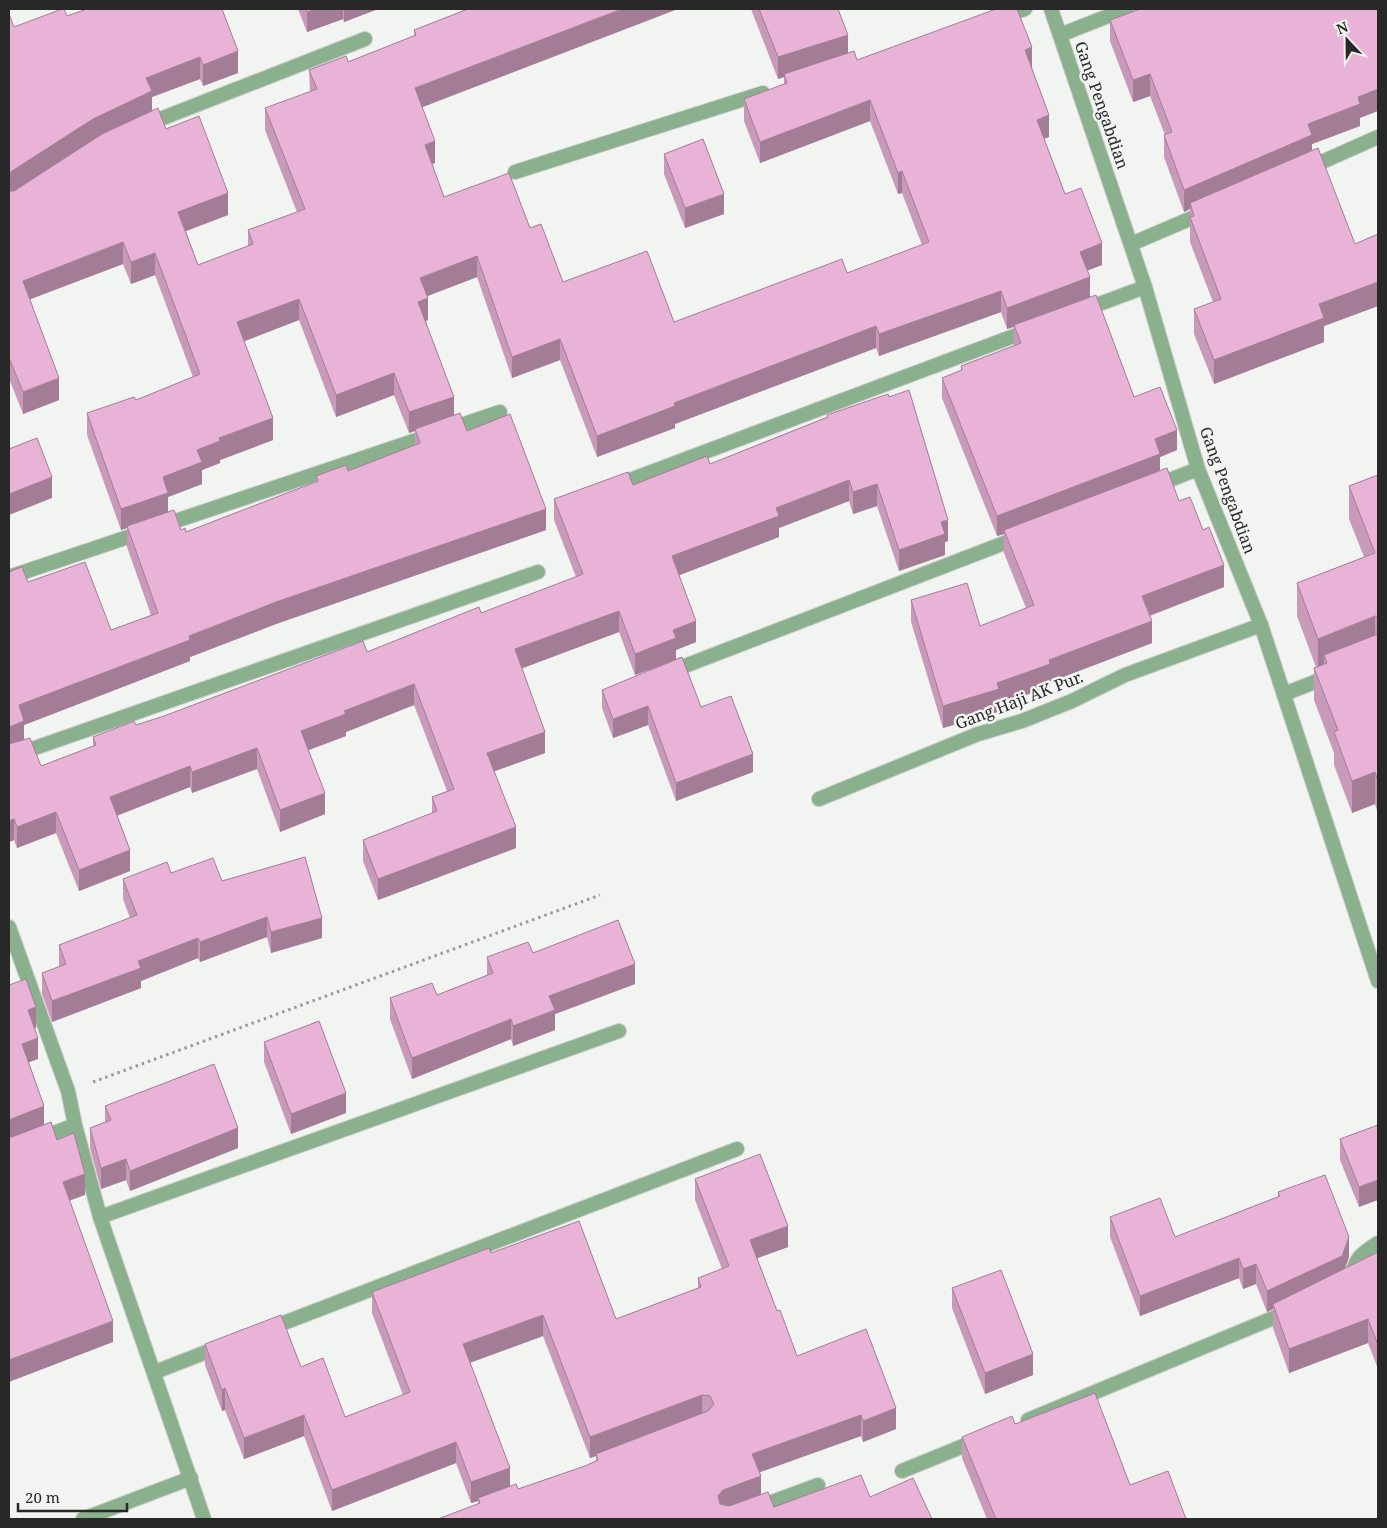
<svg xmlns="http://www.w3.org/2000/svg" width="1387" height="1528" font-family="'Noto Serif',serif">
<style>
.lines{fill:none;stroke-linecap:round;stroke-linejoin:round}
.service-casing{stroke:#cdcfcd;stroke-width:16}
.minor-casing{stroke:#cdcfcd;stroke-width:16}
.tertiary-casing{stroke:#cdcfcd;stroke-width:16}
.path{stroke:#989a98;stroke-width:3;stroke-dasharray:2.5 4;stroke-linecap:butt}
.service{stroke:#8bb08e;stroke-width:14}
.minor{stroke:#8bb08e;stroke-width:14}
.tertiary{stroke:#8bb08e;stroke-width:14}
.wall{fill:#c899b9;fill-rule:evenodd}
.shaded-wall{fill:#a37d96}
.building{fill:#e9b2d7;stroke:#a37d96}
.labels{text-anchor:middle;stroke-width:5;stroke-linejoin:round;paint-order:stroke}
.street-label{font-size:16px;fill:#272827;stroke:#f1f4f1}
</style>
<rect width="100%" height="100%" fill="#f1f4f1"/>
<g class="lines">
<defs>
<path id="service" d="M1284,694L1330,676
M83,1519L191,1478"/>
<path id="minor" d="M1002,16L1025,9
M1060,35L1126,9
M145,125L365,39
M1306,169L1378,137
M515,172L763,93
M1131,244L1206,212
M1083,310L1145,287
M614,486L1030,330
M1154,486L1198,469
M9,577L500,412
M669,672L1020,537
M9,757L538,572
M819,799L978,734L1022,721L1072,701L1125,675L1261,625
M9,927L68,1091L75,1125L100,1217L204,1519
M9,1150L75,1125
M100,1217L619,1031
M1350,1280C1356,1258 1359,1255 1378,1243
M268,1329L737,1149
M155,1372L222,1346
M1028,1420L1290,1311
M902,1471L978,1440
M726,1519L818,1485"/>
<path id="tertiary" d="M1051,9L1145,287L1198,469L1261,625L1378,981"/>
</defs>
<use href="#service" class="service-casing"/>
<use href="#minor" class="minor-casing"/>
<use href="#tertiary" class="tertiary-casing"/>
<path class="path" d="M93,1082L600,895"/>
<use href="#service" class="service"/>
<use href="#minor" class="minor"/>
<use href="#tertiary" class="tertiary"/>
</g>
<path class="wall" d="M87,9L238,73L203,86L200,79L152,97V111L166,129L228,215L186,231L198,265L248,246V230L297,212L265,130V108L310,92L309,70L348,62L414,36V30L468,9L422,107L435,163L432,164L444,197L530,228L563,282L674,322L847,273L922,245L902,193L898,194L870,121L760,163L744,121V99L784,84V77L778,79L751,9H838L848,53L857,60L1032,68L1049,137L1044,139L1065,194L1102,265L1087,271L1090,297L1134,397L1177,450L1160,457V470L1179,501L1224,587L1150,616L1152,643L1050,682V686L999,705V712L943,728L911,622V600L980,626L1026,608L1004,553V534L997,536L942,398V378L961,370V366L1014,346V327L1007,329L1001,312L879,356L876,348L675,424V428L597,457L560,360L512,378L477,277L427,296L428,320L426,321L454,415L546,530L276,624L190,657V661L24,725V740L41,766L93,746V737L136,725L367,652L481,613L576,577L554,520V499L633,485L710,464L827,417V415L948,541L945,542V555L899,571L877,506L853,514L849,501L779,528V537L679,575L696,642L676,650V660L635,675L619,632L522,668L545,753L494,771L516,848L378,900L363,861V840L432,813V797L447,791L414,705L346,732V736L308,750L325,814L280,832L257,769L192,793L190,787L117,816L130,871L79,891L56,833L17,848L14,840L9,842V572L28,582L111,630L151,615L127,547V528L121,530L87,435V413L136,400L193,377L155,275L131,284L123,264L30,299L59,400L23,414L10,381L9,382L14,27L67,16ZM299,320L336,417L394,395L409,433L415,431V445L348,471L316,476V482L186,532L181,530L168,512V497L202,484V470L220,463V460L273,440L244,341Z
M298,9H378L344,22L343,19L307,32Z
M1110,20L1360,118V126L1312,144V150L1355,244L1378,234V306L1324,326V342L1214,384L1194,334V309L1213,302L1190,242V209L1184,212L1164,157V135H1165L1150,96L1133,102L1110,41Z
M664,154L724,214L685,228L664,174Z
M1378,475V813L1375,804L1352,813L1334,765V753L1314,700V668L1316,667L1297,616V583L1364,557L1349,519V486Z
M602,690L701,707L753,772L676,801L648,725L613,738L602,708Z
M171,873L222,881L322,938L271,953L267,937L200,962L198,958L141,981V988L52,1022L42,994V973L59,967V945L130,918L123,899V879Z
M533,953L635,984L555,1014V1030L513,1046L511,1039L412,1079L390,1019V998L437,995L487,975V957Z
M264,1042L346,1113L291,1134L264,1062Z
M105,1106L238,1148L130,1191L126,1180L101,1189L90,1148V1128L105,1122Z
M1378,1125L1359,1207L1340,1160V1139Z
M695,1179L788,1247L757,1258L777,1311L797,1356L896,1429L863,1442L861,1436L759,1472L761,1494L774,1507L870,1497L932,1519L478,1504V1501L471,1503L456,1463L332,1511L304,1436L244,1459L225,1410L222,1411L205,1365V1344L301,1367L345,1417L403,1395L372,1313V1292L491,1253L616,1319L698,1288V1278L722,1269L695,1200ZM543,1336L590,1458L596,1456V1461L585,1466L518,1489L510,1486L470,1363Z
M1278,1192L1349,1257L1345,1268L1378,1252V1369L1368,1343L1289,1373L1273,1328V1309L1267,1312L1256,1284L1243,1289L1239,1278L1140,1316L1110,1237V1217L1175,1237L1278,1197Z
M952,1288L1033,1375L985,1394L952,1308Z
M1015,1424L1130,1485L1186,1519H987L962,1458V1437Z"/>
<path class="shaded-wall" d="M316,9H343V19L307,32V12Z
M344,9H378L344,22Z
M622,9H678L415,110V88Z
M848,35V56L784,74V77L778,79V57Z
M1032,47V69L1025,50Z
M238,51V73L203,86V65Z
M200,57V79L152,97V113L9,195V173L146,78Z
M1150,74V96L1133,102V80Z
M1378,89V111L1360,118V126L1312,144V156L1190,203V209L1184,212V190L1358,97Z
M870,100V121L760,163V142Z
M1049,115V137L1037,141V120Z
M435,141V163L425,167V145Z
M902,171V193L898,194V173Z
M228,193V215L178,234V212Z
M724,194V214L685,228V208Z
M123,242V264L23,302V281Z
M1102,243V265L1080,273V252Z
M155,253V275L131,284V262Z
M477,256V277L420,299V278Z
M1090,277V298L1007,329V308Z
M1378,282V306L1324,326V342L1214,384V360L1319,304Z
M1001,291V312L879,356V334Z
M428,298V320L418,323V302Z
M299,299V320L237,344V322Z
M876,326V348L675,424V428L597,457V436L674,403Z
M560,339V360L512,378V357Z
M9,360H10V381L9,382Z
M394,373V395L336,417V395Z
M59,378V400L23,414V392Z
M454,397V418L415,429V431L409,433V412Z
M273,418V440L220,460V463L202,470V484L168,497V514L127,526V528L121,530V509L163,477L197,450L219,438Z
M1177,430V450L1160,457V474L1004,530V534L997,536V516L1155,439Z
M52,477V498L9,515V494Z
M849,480V501L779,528V537L672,578V556L776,508Z
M877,484V506L853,514V492Z
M546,509V530L276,624L190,657V661L24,725V742L9,749V727L19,705L189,636L276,602Z
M948,520V541L945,542V555L899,571V550L941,522Z
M1224,565V587L1142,618V596Z
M619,611V632L515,671V649Z
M1375,616V649L1327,663L1324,655V669L1318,671V639Z
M696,621V642L676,650V660L635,675V654L673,630Z
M1152,621V643L1050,682V686L999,705V712L943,728V706L997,683L1049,660Z
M414,684V705L346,732V736L301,753V731L344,711Z
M648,706V725L613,738V719Z
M545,732V753L487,774V753Z
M257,748V769L192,793V772Z
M753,754V772L676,801V783Z
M190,766V787L110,818V797Z
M1375,772V804L1352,813V781Z
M325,793V814L280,832V810Z
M56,812V833L17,848V827Z
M14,819V840L9,842V821Z
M516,827V848L378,900V879Z
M130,850V871L79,891V870Z
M267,917V937L200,962V942Z
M322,918V938L271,953V932Z
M198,938V958L141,981V988L52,1022V1001L138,961Z
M635,964V984L555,1014V1030L513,1046V1026L549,996Z
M36,1007V1028L28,1031V1010Z
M511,1019V1039L412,1079V1058Z
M38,1038V1059L22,1065V1044Z
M346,1093V1113L291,1134V1114Z
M44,1106V1127L9,1141V1120Z
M238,1128V1148L130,1191V1171Z
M126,1159V1180L101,1189V1168Z
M85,1174V1195L63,1203V1182Z
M1378,1180V1200L1359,1207V1187Z
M788,1226V1247L750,1261V1240Z
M1349,1237V1257L1342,1276L1273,1304V1309L1267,1312V1291Z
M1239,1258V1278L1140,1316V1296Z
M1256,1264V1284L1243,1289V1269Z
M543,1315V1336L463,1365V1344Z
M1368,1319V1343L1289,1373V1349Z
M113,1321V1342L9,1382V1360Z
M1033,1354V1375L985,1394V1373Z
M225,1388V1410L222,1411V1390Z
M702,1395V1416L596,1454V1456L590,1458V1437Z
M896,1408V1429L863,1442V1421Z
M304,1415V1436L244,1459V1438Z
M861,1415V1436L752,1475V1454Z
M456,1442V1463L332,1511V1490Z
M510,1468V1489L478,1498V1501L471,1503V1482Z
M761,1476V1497L723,1511L718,1496L723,1490Z"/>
<path class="building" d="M62,9H64L67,16L87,9H222L238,51L203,65L200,57L146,78L152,91L93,119L9,173V14L14,27Z
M306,9H316L307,12Z
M468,9H622L415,88L435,141L425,145L444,197L509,173L530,228L541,224L563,282L647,251L674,322L842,259L847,273L929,242L902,171L898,173L870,100L760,142L744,99L787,83L784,74L854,51L857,60L996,9H1017L1032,47L1025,50L1049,115L1037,120L1065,194L1081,188L1102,243L1080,252L1090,277L1007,308L1001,291L879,334L876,326L674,403L675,406L597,436L560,339L512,357L477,256L420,278L428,298L418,302L454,397L409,412L394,373L336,395L299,299L237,322L273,418L219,438L220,441L197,450L202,462L163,477L168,493L121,509L87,413L134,397L136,400L200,374L155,253L131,262L123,242L23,281L59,378L23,392L10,360H9V191H14L102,134L158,108L166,129L199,116L228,193L178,212L198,265L253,244L248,230L305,209L265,108L317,89L309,70L346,56L348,62L416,35L414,30Z
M759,9H838L848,35L778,57Z
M1140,9H1378V89L1358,97L1360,104L1308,124L1312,135L1184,190L1164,135L1172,132L1150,74L1133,80L1110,20Z
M703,139L724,194L685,208L664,154Z
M1318,148L1355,244L1378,234V282L1319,304L1324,318L1214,360L1194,309L1221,299L1190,217L1194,216L1190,203Z
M1096,295L1134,397L1160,387L1177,430L1155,439L1160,454L997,516L942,378L962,370L961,366L1021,343L1014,325Z
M909,390L948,520L941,522L945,534L899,550L877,484L853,492L849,480L776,508L779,516L672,556L696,621L673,630L676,638L635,654L619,611L515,649L545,732L487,753L516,827L378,879L363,840L437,811L432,797L454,789L414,684L344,711L346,714L301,731L325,793L280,810L257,748L192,772L190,766L110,797L130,850L79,870L56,812L17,827L14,819L9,821V744L30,738L41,766L96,745L93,737L134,721L136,725L164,716L363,641L367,652L479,607L481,613L583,574L554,499L628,472L633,485L707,456L710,464L828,417L827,415L888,394L889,397Z
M460,413L467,431L510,414L546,509L276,602L189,636L190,640L19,705L24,721L9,727V572L22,567L28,582L85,562L111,630L158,613L127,526L174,510L181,530L185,528L186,532L318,481L316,476L346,465L348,471L420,443L415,429Z
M37,438L52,477L9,494V449Z
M1167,468L1179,501L1190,497L1203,530L1209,527L1224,565L1142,596L1152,621L1049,660L1050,664L997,683L999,689L943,706L911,600L967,583L980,626L1034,605L1004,530Z
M1378,475V617L1375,616L1318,639L1297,583L1375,553L1349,486Z
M1378,634V781L1375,772L1352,781L1334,732L1338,730L1314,668L1327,663L1324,655Z
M682,657L701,707L731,696L753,754L676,783L648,706L613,719L602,690Z
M305,857L322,918L271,932L267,917L200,942L198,938L138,961L141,968L52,1001L42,973L66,964L59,945L137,915L123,879L167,862L171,873L213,858L222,881Z
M618,920L635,964L549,996L555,1010L513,1026L511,1019L412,1058L390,998L432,983L437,995L493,973L487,957L528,942L533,953Z
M26,979L36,1007L28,1010L38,1038L22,1044L44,1106L9,1120V985Z
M319,1021L346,1093L291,1114L264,1042Z
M214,1064L238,1128L130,1171L126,1159L101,1168L90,1128L111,1120L105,1106Z
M51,1122L57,1140L74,1133L85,1174L63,1182L113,1321L9,1360V1137H12Z
M1378,1125V1180L1359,1187L1340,1139Z
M760,1154L788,1226L750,1240L777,1311L780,1310L797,1356L866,1329L896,1408L863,1421L861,1415L752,1454L761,1476L723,1490L718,1496L720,1504L729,1506L768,1492L774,1507L861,1475L870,1497L913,1478L932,1519H438L480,1503L478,1498L516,1484L518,1489L585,1466L598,1460L596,1454L708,1411L714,1404L710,1396L702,1395L590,1437L543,1315L463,1344L510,1468L471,1482L456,1442L332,1490L304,1415L244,1438L225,1388L222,1390L205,1344L281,1315L301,1367L323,1358L345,1417L410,1392L372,1292L489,1248L491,1253L579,1221L616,1319L701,1287L698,1278L729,1266L695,1179Z
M1325,1175L1349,1237L1342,1256L1267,1291L1256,1264L1243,1269L1239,1258L1140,1296L1110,1217L1160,1198L1175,1237L1280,1196L1278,1192Z
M1378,1252V1345L1368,1319L1289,1349L1273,1304Z
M1001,1270L1033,1354L985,1373L952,1288Z
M1095,1393L1130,1485L1168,1471L1186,1519H996L962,1437L1012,1416L1015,1424Z"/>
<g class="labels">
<g class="street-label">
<text transform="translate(1102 105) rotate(71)" y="6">Gang Pengabdian</text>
<text transform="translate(1228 490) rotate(70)" y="6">Gang Pengabdian</text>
<text transform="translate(1019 700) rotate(-21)" y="6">Gang Haji AK Pur.</text>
</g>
</g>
<rect width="1387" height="1528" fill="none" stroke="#272827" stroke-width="20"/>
<g transform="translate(1347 40) rotate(338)" stroke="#f1f4f1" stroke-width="4" paint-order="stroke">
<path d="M0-4L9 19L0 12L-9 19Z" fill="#272827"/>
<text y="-8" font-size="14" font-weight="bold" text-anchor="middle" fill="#272827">N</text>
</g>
<path d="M18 1503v8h109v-8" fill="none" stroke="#272827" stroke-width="2.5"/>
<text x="25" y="1503" font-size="15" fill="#272827" stroke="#f1f4f1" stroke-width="4" paint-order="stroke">20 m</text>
</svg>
